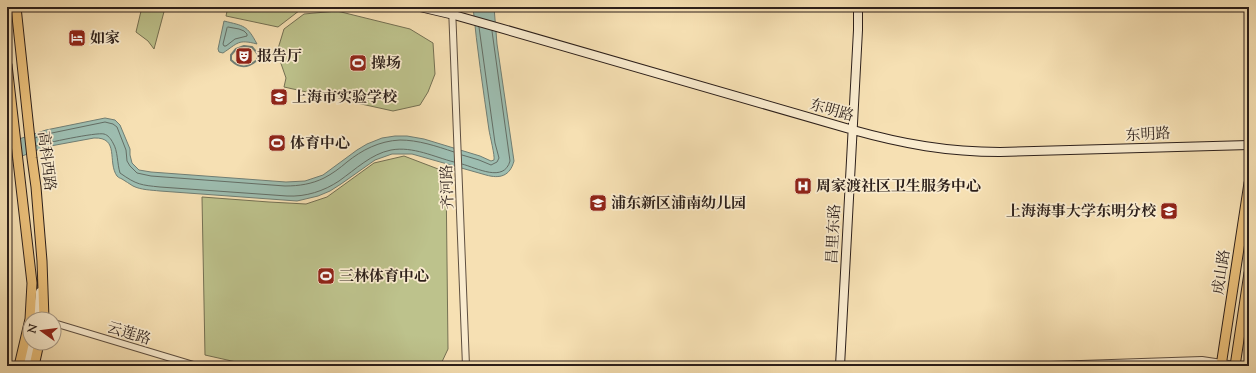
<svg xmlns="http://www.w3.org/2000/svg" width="1256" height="373" font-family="'Sorts Mill Goudy','Noto Serif SC',serif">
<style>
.green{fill:#bdc28c;stroke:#747053}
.water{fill:#9dbdb0;stroke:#707e74}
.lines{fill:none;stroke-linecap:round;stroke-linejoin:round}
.shore{stroke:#646e65;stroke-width:1}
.stream{stroke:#707e74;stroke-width:2}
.street-casing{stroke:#5e4f40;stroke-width:8}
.secondary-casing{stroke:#2c1f1a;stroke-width:10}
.primary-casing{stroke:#2c1f1a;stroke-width:11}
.street{stroke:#f9ebce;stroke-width:6}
.secondary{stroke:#f9ebce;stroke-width:8}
.primary{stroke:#ebc07a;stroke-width:9}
.labels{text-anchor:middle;stroke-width:3.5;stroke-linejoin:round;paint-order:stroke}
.poi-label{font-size:15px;font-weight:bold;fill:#2c1f1a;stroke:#f9ebce;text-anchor:start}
.street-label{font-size:15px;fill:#2c1f1a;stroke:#f9ebce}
</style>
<rect width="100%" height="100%" fill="#f6e0b3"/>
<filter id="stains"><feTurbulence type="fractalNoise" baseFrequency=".005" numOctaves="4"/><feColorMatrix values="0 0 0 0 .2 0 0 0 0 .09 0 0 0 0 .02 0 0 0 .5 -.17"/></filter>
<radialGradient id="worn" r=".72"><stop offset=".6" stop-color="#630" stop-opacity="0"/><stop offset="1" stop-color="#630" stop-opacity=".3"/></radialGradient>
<path class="green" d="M142,7L165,8L154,49L148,41L136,32Z
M228,7H304L278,27L226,16Z
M337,11L410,29L433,43L435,74L428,92L420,105L393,111L284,87L286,78L277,52L284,29L304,14Z
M404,156L446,172L448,349L440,366H254L205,355L202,197L269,202L306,204L327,197L374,163Z"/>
<path class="water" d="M473,7H494L497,44L514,161C510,176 500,179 486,175L412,154H392L375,160L341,184L330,191L318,196L297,201L160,191C151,190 141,190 133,186C129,184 126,181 122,179C120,178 119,178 117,176C107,162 120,137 94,138L45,147L7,162V143L46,130L105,118L115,120L120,125L130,149V155L132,163L139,170L151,172L286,182L305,181L323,175L357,150L367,144L382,138L395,136H407L424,139L480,156L491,161L494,160C495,156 490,136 489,130C483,89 477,48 473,7Z
M224,21C244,26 247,25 257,44C238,39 238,43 223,53L219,52L218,49Z"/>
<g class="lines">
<path class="shore" d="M228,27L239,29L244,31L247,34V36L235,39L226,46H224L223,44L227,28Z
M35,138L47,134L105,122L113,124L117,127L126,150L127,161L130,166L137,173L151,176L285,186C299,186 312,184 324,178C332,174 340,168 347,162C362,150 379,141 400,140C418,140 436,146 454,152
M36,146C45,143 97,132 104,134C108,135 111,139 113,143C118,151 117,163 120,173C137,185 141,185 160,187L287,196C306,197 324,191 339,181C356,169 371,154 391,150C413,146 434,157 454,162
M462,155L479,160L491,165L497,162L499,158L495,143L479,27
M462,164C477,168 504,183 510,161L492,31"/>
<path class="stream" d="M244,46L252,47L257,53V60C248,68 240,69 231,60V55L236,49Z"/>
<defs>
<path id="street" d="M452,7L466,366
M54,323L197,366
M1021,366L1202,360L1235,365"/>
<path id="secondary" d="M420,7L454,15L500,28L853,130C903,144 948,152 1000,152L1249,145
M37,319L40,292
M26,366L32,343
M840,366L858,30V7"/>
<path id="primary" d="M16,7L32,158L36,187L42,261L44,319
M7,65L32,283L30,319
M19,366L30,319
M34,366L39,343
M1221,366L1249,183
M1235,366L1249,273"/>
</defs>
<use href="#street" class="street-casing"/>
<use href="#secondary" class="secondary-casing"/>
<use href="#primary" class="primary-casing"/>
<use href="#street" class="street"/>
<use href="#secondary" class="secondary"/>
<use href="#primary" class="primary"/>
</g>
<defs>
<symbol id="hotel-square" viewBox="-11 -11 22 22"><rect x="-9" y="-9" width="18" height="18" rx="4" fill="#8f2418" stroke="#f9ebce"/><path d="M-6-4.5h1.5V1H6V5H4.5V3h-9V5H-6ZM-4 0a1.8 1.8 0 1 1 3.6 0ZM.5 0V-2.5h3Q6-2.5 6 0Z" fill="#fff"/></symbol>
<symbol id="theatre-square" viewBox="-11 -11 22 22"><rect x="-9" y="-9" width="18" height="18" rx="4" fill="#8f2418" stroke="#f9ebce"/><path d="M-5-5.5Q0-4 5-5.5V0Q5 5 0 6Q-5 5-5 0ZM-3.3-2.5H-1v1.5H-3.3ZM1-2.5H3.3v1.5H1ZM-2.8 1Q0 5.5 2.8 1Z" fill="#fff"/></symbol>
<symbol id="stadium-square" viewBox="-11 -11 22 22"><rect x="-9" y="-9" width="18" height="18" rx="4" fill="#8f2418" stroke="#f9ebce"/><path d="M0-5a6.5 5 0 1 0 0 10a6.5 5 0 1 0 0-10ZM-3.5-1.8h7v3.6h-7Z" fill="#fff"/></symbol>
<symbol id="school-square" viewBox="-11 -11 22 22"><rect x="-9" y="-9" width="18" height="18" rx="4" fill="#8f2418" stroke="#f9ebce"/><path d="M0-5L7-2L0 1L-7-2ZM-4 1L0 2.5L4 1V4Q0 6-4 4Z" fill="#fff"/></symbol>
<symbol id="hospital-square" viewBox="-11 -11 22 22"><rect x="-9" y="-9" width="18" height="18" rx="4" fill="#8f2418" stroke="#f9ebce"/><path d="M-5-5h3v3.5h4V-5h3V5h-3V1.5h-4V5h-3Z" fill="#fff"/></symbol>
<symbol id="university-square" viewBox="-11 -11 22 22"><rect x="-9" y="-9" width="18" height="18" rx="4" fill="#8f2418" stroke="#f9ebce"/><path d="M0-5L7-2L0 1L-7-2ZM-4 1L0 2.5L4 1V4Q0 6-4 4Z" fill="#fff"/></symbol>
</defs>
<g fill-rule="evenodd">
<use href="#hotel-square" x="67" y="28" width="20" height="20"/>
<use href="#theatre-square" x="234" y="46" width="20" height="20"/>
<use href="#stadium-square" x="348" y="53" width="20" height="20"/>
<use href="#school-square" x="269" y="87" width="20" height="20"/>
<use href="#stadium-square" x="267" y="133" width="20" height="20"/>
<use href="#hospital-square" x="793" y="176" width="20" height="20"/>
<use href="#school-square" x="588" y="193" width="20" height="20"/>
<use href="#university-square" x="1159" y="201" width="20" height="20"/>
<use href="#stadium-square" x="316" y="266" width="20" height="20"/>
</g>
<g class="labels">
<g class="poi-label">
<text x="90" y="43">如家</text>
<text x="257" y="61">报告厅</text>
<text x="371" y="68">操场</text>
<text x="292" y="102">上海市实验学校</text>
<text x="290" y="148">体育中心</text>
<text x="816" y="191">周家渡社区卫生服务中心</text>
<text x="611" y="208">浦东新区浦南幼儿园</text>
<text x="1156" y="216" text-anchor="end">上海海事大学东明分校</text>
<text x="339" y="281">三林体育中心</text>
</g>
<g class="street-label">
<text transform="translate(832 110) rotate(16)" y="5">东明路</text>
<text transform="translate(1148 134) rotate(-3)" y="5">东明路</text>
<text transform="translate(47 161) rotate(83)" y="5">高科西路</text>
<text transform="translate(447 187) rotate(-92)" y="5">齐河路</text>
<text transform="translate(833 234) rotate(-87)" y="5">昌里东路</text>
<text transform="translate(1221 272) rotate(-81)" y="5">成山路</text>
<text transform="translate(129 333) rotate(17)" y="5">云莲路</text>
</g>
</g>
<rect width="1256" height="373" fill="none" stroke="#f6e0b3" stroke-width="24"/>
<rect x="8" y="8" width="1240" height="357" fill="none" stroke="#2c1f1a" stroke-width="2"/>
<rect x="12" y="12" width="1232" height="349" fill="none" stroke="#2c1f1a"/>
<g transform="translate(42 331) rotate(284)"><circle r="19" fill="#f9ebce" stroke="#a79986"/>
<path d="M0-3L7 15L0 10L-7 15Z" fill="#8f2418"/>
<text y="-6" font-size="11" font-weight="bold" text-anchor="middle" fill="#2c1f1a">N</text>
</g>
<rect width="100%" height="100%" filter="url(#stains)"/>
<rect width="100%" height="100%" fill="url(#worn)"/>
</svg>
